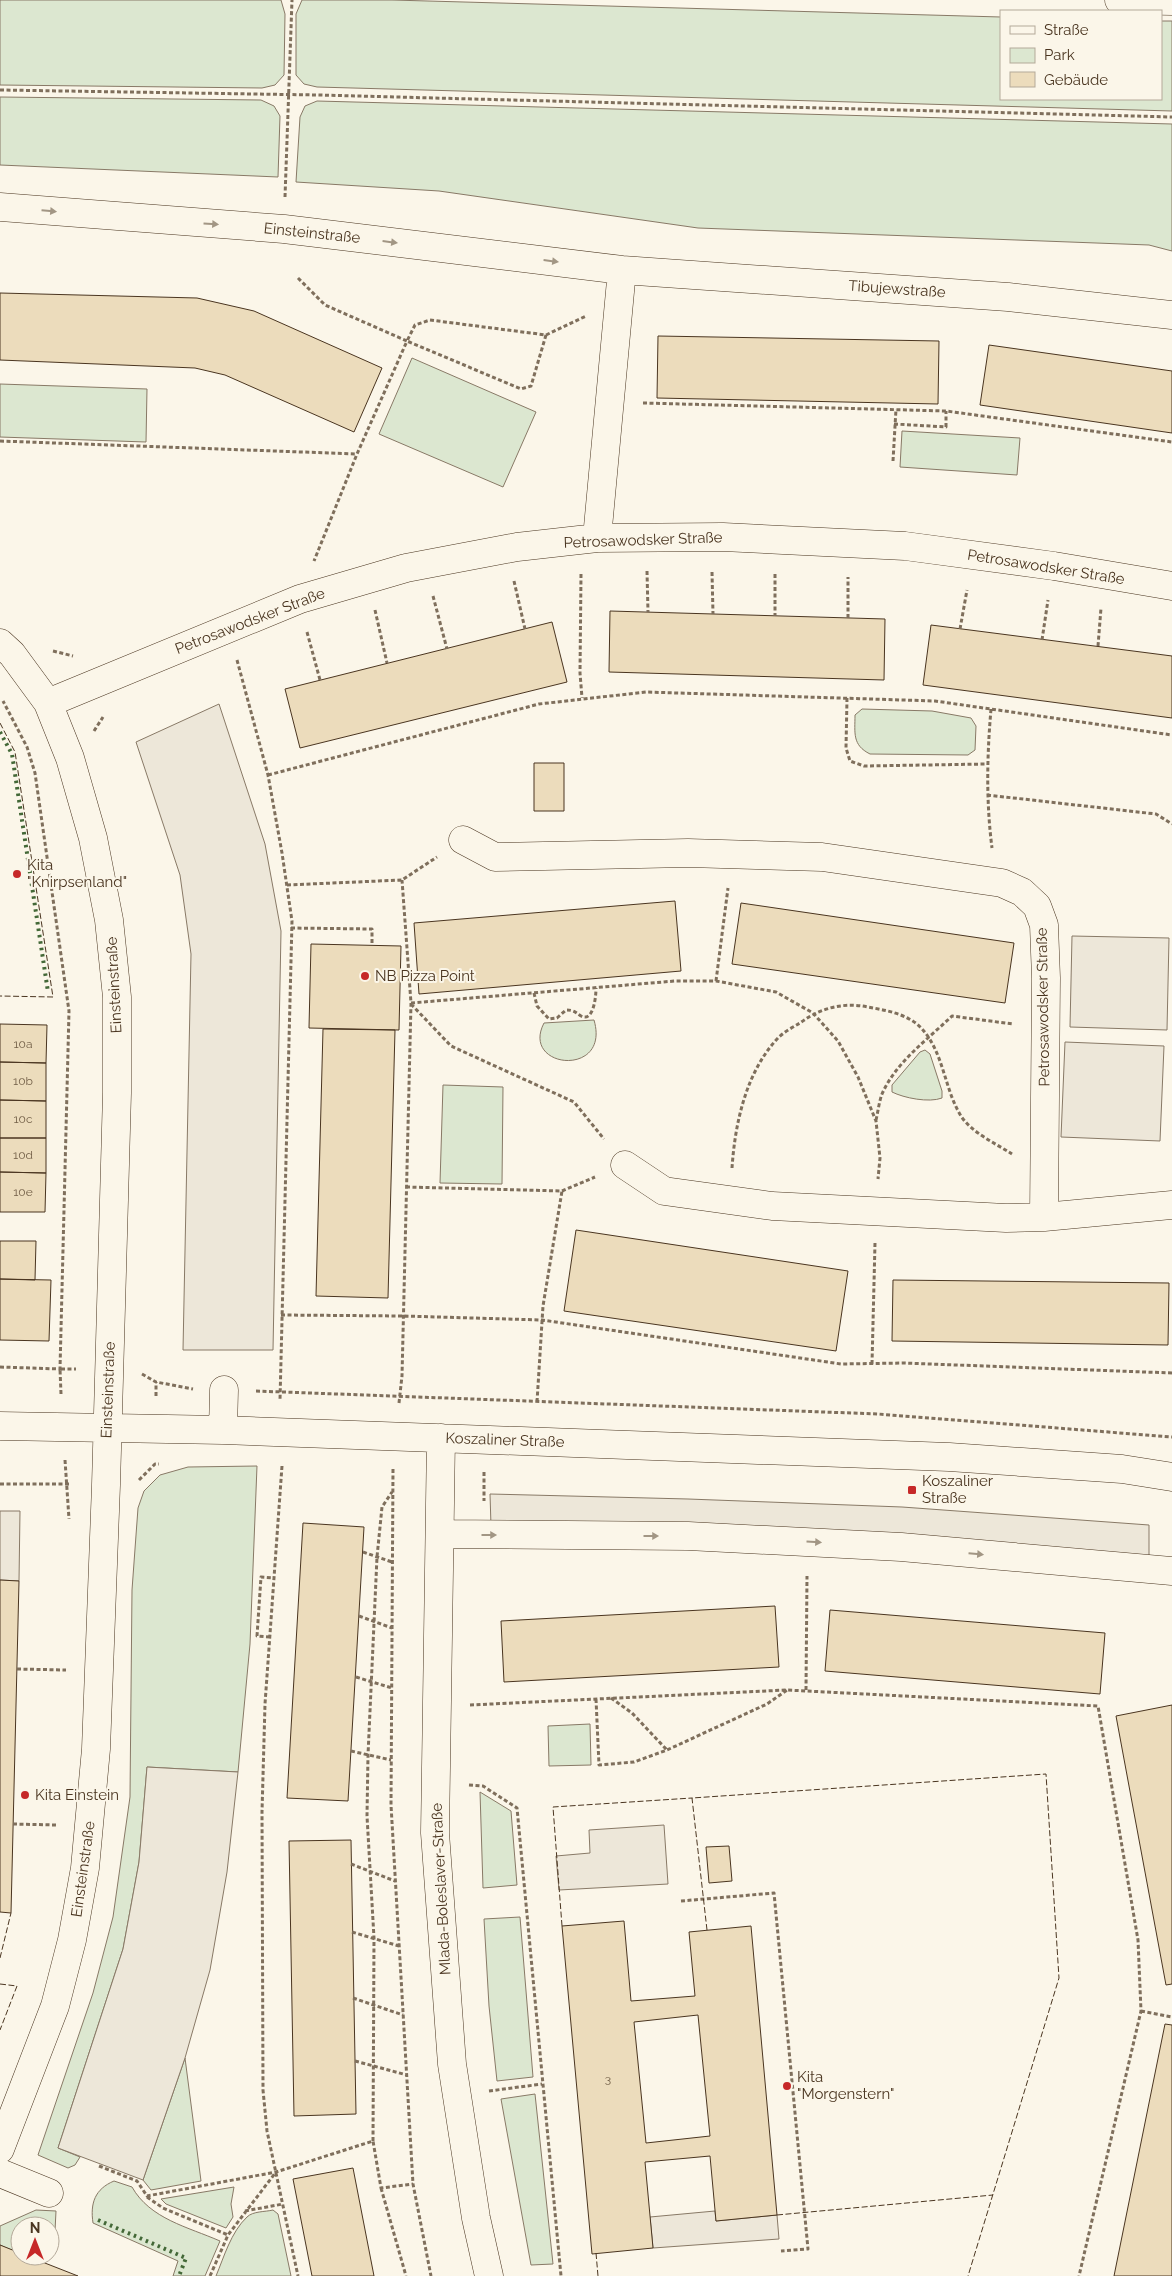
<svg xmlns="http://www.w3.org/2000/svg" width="1172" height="2276" font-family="Raleway,sans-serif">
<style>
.green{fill:#dce7d0;stroke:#887966}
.parking{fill:#ede7d9;stroke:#887966}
.building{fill:#ecdcbc;stroke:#4a3520;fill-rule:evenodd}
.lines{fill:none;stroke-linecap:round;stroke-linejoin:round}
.minor-casing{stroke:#4a3520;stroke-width:29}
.major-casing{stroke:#4a3520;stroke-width:29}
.path{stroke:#7f6f5c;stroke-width:3;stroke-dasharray:4 2.5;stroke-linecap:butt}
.minor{stroke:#fbf6e9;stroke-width:28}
.major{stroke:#fbf6e9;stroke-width:28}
.hedge{stroke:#436837;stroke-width:4;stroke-dasharray:2.5 4;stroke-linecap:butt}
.fence{stroke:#4a3520;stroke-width:1;stroke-dasharray:6 2.5;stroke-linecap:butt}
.oneway{fill:#a29684}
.poi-dot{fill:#c62828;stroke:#fbf6e9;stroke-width:2}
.labels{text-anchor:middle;stroke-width:4;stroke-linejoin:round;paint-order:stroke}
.number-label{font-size:12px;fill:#725f47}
.street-label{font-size:15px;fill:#4a3520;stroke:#fbf6e9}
.poi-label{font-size:15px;fill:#4a3520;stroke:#fbf6e9;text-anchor:start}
</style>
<rect width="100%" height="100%" fill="#fbf6e9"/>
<path class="green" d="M0,0H281L285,14L284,75L275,85L262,88L0,85Z
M302,0H392L1001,17V99H1161V21H1172V111L317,87L304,84L296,75V14Z
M0,97L261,100L274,106L280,116L278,177L0,165Z
M317,101L1172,124V251L1149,245L698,228L439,191L296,182L300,117L305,106Z
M412,358L536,412L503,487L379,434Z
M0,384L147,389L146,442L0,437Z
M902,431L1020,438L1017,475L900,467Z
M862,709L932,711L971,718L976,726L975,750L968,755L870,754C852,745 855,733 855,715Z
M594,1020C611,1078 520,1069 544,1023Z
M925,1050L930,1054L942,1091V1098C929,1103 904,1098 892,1092V1085L920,1052Z
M443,1085L503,1087L502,1184L440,1183Z
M257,1466L250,1644L238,1772L147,1767L139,1862L123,1949L58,2148L80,2157L75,2165L68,2168L38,2155L93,1993L113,1917L130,1797L132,1590L138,1508L144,1491L160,1475L188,1467Z
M590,1724L591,1765L549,1766L548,1726Z
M480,1792L511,1811L517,1885L483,1888Z
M520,1917L533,2077L497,2081L489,2006L484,1919Z
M185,2058L201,2181L151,2190L143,2180Z
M535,2094L553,2264L531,2265L501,2099Z
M114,2181L132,2187C150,2219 188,2227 220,2241L205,2276H173L178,2261L93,2223C90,2203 95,2189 114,2181Z
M234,2187L231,2204L233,2217L226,2228L166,2204L161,2199Z
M36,2210L56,2211L55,2231L50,2232V2226H20L18,2253L0,2245V2226Z
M273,2210L278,2214L291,2276H216C224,2257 231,2232 247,2217C253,2211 265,2212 273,2210Z"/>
<path class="parking" d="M219,704L265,844L281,931L273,1350H183L191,954L180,875L136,742Z
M1072,936L1169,938L1167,1030L1070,1027Z
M1065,1042L1164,1046L1160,1141L1061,1137Z
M490,1494L688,1499L902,1507L1149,1525V1559L491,1526Z
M0,1511H20L19,1581L0,1580Z
M147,1767L238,1772L227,1872L210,1970L185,2058L143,2180L58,2148L123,1949L139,1862Z
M664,1825L668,1884L559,1890L556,1856L590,1853L589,1830Z
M715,2211L716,2221L777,2215L779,2239L653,2248L650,2217Z"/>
<path class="building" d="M0,293L197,298L254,311L382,368L354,432L225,375L195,368L0,360Z
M658,336L939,341L938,404L657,398Z
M989,345L1172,371V433L980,405Z
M610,611L885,619L884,680L609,672Z
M552,622L567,682L300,748L285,689Z
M931,625L1172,656V718L923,685Z
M534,763H564V811H534Z
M675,901L681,971L419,994L414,923Z
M741,903L1014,943L1005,1003L732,964Z
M311,944L401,946L399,1030L309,1028Z
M0,1024L47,1025L46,1063L0,1062Z
M323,1029L395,1030L388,1298L316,1296Z
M0,1062L46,1063V1101L0,1100Z
M0,1100L46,1101V1138H0Z
M0,1138H46V1173L0,1172Z
M0,1172L46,1173L45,1212H0Z
M576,1230L848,1271L836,1351L564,1311Z
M0,1241H36L35,1280L0,1279Z
M0,1279L51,1280L49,1341L0,1340Z
M893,1280L1169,1283L1168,1345L892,1341Z
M303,1523L364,1527L348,1801L287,1798Z
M0,1580L19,1581L11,1913L0,1912Z
M775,1606L779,1667L504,1682L501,1621Z
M830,1610L1105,1633L1100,1694L825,1671Z
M1172,1705V1984L1166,1985L1116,1716Z
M351,1840L356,2114L294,2116L289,1841Z
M729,1846L732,1881L709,1883L706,1847Z
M624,1921L631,2001L695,1996L689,1932L751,1926L777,2215L716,2221L710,2156L645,2162L653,2248L592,2254L562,1926ZM698,2015L710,2136L646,2143L634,2022Z
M1165,2024L1172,2025V2276H1114Z
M353,2168L374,2276H312L293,2179Z
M0,2245L20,2253V2256H27L78,2276H0Z"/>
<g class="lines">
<defs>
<path id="minor" d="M0,207L284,229L622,270L1008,297L1172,315
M597,538L622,270
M0,643L12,654L48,703L70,758L93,838L109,920L117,997V1093L106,1485L96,1749L85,1868L72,1940L55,2006L0,2149
M48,703L300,599L406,568L517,547L597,538L723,537L905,546L1054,566L1172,586
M463,840L495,857L688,853L822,857L1002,883L1022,892L1037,906L1044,925L1046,978L1044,1217
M625,1165L664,1191L772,1206L1006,1218L1044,1217L1172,1205
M0,1426L223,1430L949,1457L1122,1469L1172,1477
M223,1430L224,1390
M441,1438L435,1833L452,2064L476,2218L489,2276
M440,1534L688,1536L901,1547L1172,1571
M0,2173L49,2193"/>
<path id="major" d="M1119,0L1172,1"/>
</defs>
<use href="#minor" class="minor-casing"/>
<use href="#major" class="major-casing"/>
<path class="path" d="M0,90L318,95L1172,117
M285,197L292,0
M298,278L325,305L407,341L357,454L314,561
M546,335L531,386L521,389L407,341L415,325L430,320L546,335L586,316
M643,403L946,411L1172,442
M894,424L946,427V411
M0,441L357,454
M893,461L896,409
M647,571L648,612
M712,572L713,614
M581,574L580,673L582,698
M775,574V616
M514,581L525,629
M433,596L447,649
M375,610L387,663
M848,618V577
M960,629L967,590
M307,632L320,680
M1042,640L1048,600
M1098,646L1101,608
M53,651L73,656
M237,660L268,775L282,853L292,921L280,1400
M847,698L846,748L850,761L864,766L987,764
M991,709C987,756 986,801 992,848
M94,731L103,717
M268,775L539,704L646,692L935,701L1172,735
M987,795L1156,814L1172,824
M287,885L402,880L437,857
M291,928L372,929V945
M716,981L728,888
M534,993L537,1006L549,1019L557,1018L566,1010C574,1010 575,1012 581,1016C594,1023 596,995 596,988
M411,1003L675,981H716L776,992L813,1013L838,1041L858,1077L876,1121L880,1158L878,1179
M411,1004L451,1046L574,1102L604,1139
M876,1120C878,1112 879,1102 882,1094C896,1062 927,1040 952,1016L1013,1024
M732,1168C735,1123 746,1072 778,1038C784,1032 793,1027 800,1023C820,1008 843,1002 868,1007C884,1010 903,1013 917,1024C944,1048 943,1087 961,1116C972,1133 995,1143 1012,1154
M406,1187L562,1191L595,1177
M281,1315L403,1316L542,1320L841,1364L903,1363L1172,1373
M872,1364L875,1243
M0,1367L60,1369L69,1011L35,773L27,747L3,701
M142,1374L156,1382L193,1389
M256,1391L878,1414L1172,1437
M61,1394L60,1369H76
M156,1396V1382
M537,1402L543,1306L562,1191
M399,1403L402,1376L411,1003L402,880
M65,1460L69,1519
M282,1466L265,1704L262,1812L263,2090L267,2131L298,2276
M393,1469L391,1805L413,2184L431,2276
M484,1472V1501
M139,1480L155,1464H159
M0,1484H69
M363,1552L392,1562
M359,1616L392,1628
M270,1637L257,1636L261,1577L274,1578
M17,1669L66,1670
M356,1677L392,1688
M806,1690L807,1576
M611,1698L632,1713L667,1750
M596,1699L599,1765L634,1762L667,1750L767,1704L787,1690
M470,1705L787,1690L1098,1706L1138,1940L1141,2011L1079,2276
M351,1751L391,1760
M469,1785L483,1786L517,1808L561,2276
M13,1824L57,1825
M351,1864L395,1881
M681,1901L774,1893L808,2249L781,2251
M352,1932L399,1946
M353,1998L403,2015
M1141,2011L1172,2017
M355,2061L407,2075
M489,2091L542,2084
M373,2141L374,1938L367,1816L368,1755L377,1557L382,1507L392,1492
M99,2166L137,2181L147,2196L276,2172L373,2141L381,2188L413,2184
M381,2188L406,2276
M147,2197L163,2208L228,2235
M245,2211L283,2204
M210,2276L228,2235L276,2172"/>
<use href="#minor" class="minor"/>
<use href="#major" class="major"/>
<path class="hedge" d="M0,732L12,754L48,992
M98,2220L186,2258L179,2276"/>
<path class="fence" d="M0,723L15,752L53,997L0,996
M562,1926L553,1807L692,1798
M707,1930L692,1798L1046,1774L1059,1978L968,2276
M0,1958L11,1913
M0,1984L17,1986L0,2030
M777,2215L993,2195
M596,2253L598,2276"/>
</g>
<defs><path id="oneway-solid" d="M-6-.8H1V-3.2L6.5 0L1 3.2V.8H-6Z" transform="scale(1.25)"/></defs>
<g class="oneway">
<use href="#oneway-solid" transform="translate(49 211) rotate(5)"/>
<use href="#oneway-solid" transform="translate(211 224) rotate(4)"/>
<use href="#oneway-solid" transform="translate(390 242) rotate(7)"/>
<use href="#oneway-solid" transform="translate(551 261) rotate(7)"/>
<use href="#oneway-solid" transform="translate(489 1535)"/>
<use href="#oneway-solid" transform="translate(651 1536)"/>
<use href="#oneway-solid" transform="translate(814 1542) rotate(3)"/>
<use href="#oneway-solid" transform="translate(976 1554) rotate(5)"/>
</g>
<g class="poi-dot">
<circle cx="17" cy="874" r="5"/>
<circle cx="365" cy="976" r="5"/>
<rect x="907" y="1485" width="10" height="10" rx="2.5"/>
<circle cx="25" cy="1795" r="5"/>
<circle cx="787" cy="2086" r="5"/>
</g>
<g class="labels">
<g class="number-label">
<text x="23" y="1048">10a</text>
<text x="23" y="1085">10b</text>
<text x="23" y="1123">10c</text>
<text x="23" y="1159">10d</text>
<text x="23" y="1196">10e</text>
<text x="608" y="2083">3</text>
</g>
<g class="street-label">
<text transform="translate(312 233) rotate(6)" y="5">Einsteinstraße</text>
<text transform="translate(897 289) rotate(4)" y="5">Tibujewstraße</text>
<text transform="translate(643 540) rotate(-2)" y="5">Petrosawodsker Straße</text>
<text transform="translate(1046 567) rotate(9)" y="5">Petrosawodsker Straße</text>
<text transform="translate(250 621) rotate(-21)" y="5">Petrosawodsker Straße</text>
<text transform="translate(114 985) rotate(-93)" y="5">Einsteinstraße</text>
<text transform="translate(1043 1007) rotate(-91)" y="5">Petrosawodsker Straße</text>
<text transform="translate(108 1390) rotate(-88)" y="5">Einsteinstraße</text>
<text transform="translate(505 1440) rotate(2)" y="5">Koszaliner Straße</text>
<text transform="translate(83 1869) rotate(-82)" y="5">Einsteinstraße</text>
<text transform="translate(441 1889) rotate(-93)" y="5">Mlada-Boleslaver-Straße</text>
</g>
<g class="poi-label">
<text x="27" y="870">Kita<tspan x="27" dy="17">"Knirpsenland"</tspan></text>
<text x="375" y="981">NB Pizza Point</text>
<text x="922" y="1486">Koszaliner<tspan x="922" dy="17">Straße</tspan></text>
<text x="35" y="1800">Kita Einstein</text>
<text x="797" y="2082">Kita<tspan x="797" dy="17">"Morgenstern"</tspan></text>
</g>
</g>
<rect x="1000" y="10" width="162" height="90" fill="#fbf6e9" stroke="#b4a999"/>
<rect x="1010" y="26" width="25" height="8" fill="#fbf6e9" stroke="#b4a999"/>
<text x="1044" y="35" font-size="15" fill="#4a3520">Straße</text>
<rect x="1010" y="48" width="25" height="15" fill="#dce7d0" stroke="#b4a999"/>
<text x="1044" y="60" font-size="15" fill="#4a3520">Park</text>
<rect x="1010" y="72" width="25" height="15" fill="#ecdcbc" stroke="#b4a999"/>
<text x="1044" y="85" font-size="15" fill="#4a3520">Gebäude</text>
<g transform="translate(35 2241)"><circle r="24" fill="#fbf6e9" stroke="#b4a999"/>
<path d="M0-4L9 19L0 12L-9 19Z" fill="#c62828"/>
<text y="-8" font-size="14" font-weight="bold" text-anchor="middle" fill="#4a3520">N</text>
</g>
</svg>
